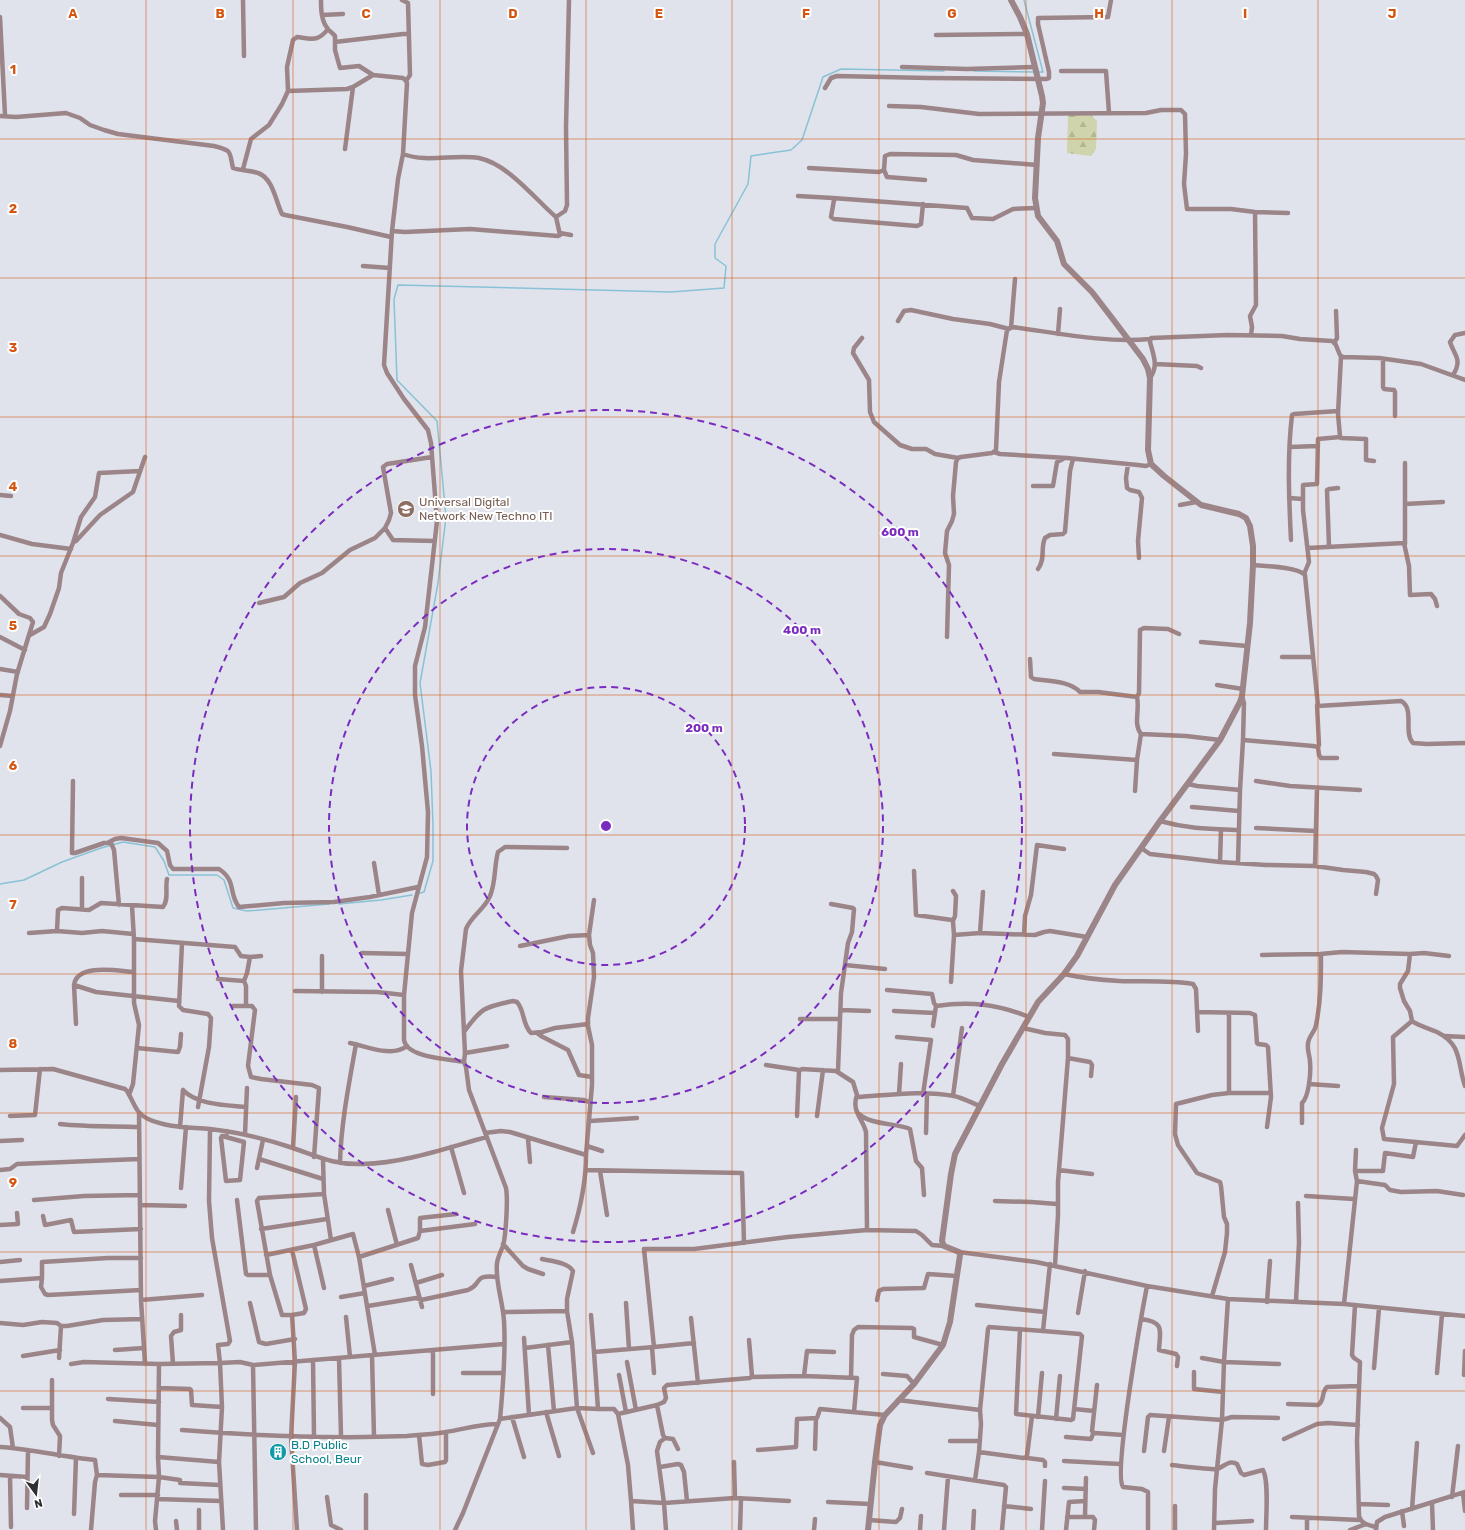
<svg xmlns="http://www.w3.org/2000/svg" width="1465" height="1530" font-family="Rubik,sans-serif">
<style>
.forest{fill:url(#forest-firs)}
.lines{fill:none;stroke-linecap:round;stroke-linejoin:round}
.stream{stroke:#88c2d6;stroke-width:1.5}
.minor{stroke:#9c8589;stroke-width:4.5}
.tertiary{stroke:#9c8589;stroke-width:6}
.grid{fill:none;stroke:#d55510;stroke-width:1;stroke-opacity:0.55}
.ring{fill:none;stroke:#7b2cbf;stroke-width:2;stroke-dasharray:7 5}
.labels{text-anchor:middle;stroke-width:4;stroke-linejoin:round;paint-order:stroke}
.education-label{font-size:12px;fill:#785e54;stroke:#fff;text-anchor:start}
.culture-label{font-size:12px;fill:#0d838f;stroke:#fff;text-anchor:start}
.grid-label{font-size:13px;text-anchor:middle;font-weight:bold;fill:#d55510;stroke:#fff;stroke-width:4;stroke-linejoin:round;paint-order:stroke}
.centre{fill:#7b2cbf;stroke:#fff;stroke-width:2}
.ring-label{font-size:12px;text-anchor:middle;font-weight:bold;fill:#7b2cbf;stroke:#fff;stroke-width:4;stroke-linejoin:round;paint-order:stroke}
</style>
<defs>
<pattern id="forest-firs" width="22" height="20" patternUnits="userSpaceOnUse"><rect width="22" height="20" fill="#cfd4ac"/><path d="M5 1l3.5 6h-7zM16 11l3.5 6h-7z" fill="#b2b694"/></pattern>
</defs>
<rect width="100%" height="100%" fill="#e0e3eb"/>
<path class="forest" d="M1068,115H1091L1097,121L1096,149L1091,156L1067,153Z"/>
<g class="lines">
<path class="stream" d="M1024,0L1043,72H1038
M974,71L1034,72
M0,884L24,880L62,862L101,848L123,842L155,847L164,861L169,875H217L224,880L233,908L247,911L329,904
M420,893L424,892L433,861V825L431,771L420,683L438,583L446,517L437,421L397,380L394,299L398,285L671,292L724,288L726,266L715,258V244L748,184L751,156L791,150L802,140L823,77L841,69L944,71
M339,904L381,900L412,895"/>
<path class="minor" d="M243,0L244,56
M321,0C321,9 321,21 328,29C330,32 333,33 335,36V50L340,68L359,66L373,75L403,78L406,81L407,83L403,154L398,179L392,231L384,365L387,373L404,399L428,430L431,443L437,521L425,627L415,666V695L422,746L428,812L427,857L412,913L404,995V1040C407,1058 449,1059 464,1062L466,1067L469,1090L506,1188C508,1199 506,1235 503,1246C501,1251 498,1257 497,1263C495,1282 503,1302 504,1321C506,1353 503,1387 500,1419
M402,0L408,3L410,75L406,81
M322,15L343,14
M0,17L5,115
M936,35L1027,34
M335,42L403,34H409
M902,67L967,69L1035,67
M1061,71H1106L1109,113
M825,88L831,78L837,76L928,78L1046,79L1049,78V72L1038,24V18L1108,17L1111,0
M288,91L347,89L353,87L373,75
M889,106L921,107L979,114L1146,113L1161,110H1181L1185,114L1186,154L1184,184L1187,209H1231L1255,212L1288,213
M0,116L16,117L66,113L80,118L90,125L104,130L118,134L214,146C233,151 229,151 233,168C241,171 250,170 258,173C273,178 276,202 282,214L285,215L347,227L391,237
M345,149L353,87
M403,154C427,163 453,154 479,158C508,164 534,198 556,217
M809,168L879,172L884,170L885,156L890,154L956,155L973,160L1037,165
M243,169L251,139L269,125L282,104L288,91L287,67L293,40L297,37C312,39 318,42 328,29
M884,170L887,177L925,180
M798,196L833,198L834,200L831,217L834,219L917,226L921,224L923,204
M833,198L967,208L972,218L993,219L1013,209L1036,208
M392,231L405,232L470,229L558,236L560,235L556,217L565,211L567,205L566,127L569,0
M560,233L571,235
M363,266L390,268
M898,321L904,311L911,310L953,319L990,324L1009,329
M1011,328L1015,279
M1058,334L1060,309
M1251,335L1252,327L1250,316L1256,305L1255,212
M862,338L854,348L853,353L869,380L870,412L874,422L900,445L912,449H926L935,454L958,458
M1334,343L1337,338L1336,311
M1341,356L1338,414L1340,436L1341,438L1366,439V460L1374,461
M1383,359V387L1384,389L1394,390L1395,392V416
M1155,364L1197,366L1201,368
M1453,375C1463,359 1454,355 1450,342L1455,335L1465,333
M1150,378C1159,366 1153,354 1150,342L1151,338L1228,335L1282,336L1300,339L1332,341L1335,343L1340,355L1343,357L1379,358L1421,364L1465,380
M1290,447L1317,446
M994,452L1000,454L1067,458L1138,465L1146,466L1151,464
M1128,464L1126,478L1127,488L1130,490L1139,492L1142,498L1138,541L1139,558
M1033,486H1053L1057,462L1063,459
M0,495L11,496
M1289,498L1303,499
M1405,504L1443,502
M1180,505L1196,502
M385,528L393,540L435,541
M0,535L32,544L71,549
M1291,540C1289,499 1287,457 1292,415L1294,414L1338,411
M76,541L100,515L133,492L145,457
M1405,544V463
M1329,547L1327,490L1329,489L1338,488
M1308,548L1404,543L1409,566L1410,595L1431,594L1435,599L1437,606
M1253,565C1265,566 1298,567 1305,575L1318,706L1401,701C1415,708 1403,733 1413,743L1427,744L1465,743
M1038,569C1046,558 1040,549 1045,538L1050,535L1063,534L1065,532L1070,471L1073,459
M1304,574L1309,562L1303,510V485L1317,484L1318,439L1340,437
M0,596L19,614L30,618L33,622L17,674L10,711L0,746
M259,603L284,597L300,583L322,573L350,550L375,538L385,528L389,520L391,513L383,467L387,464L432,457
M30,635L44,627L50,614L59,588L61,573L73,543L81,517L95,497L99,473L140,471
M0,637L25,650
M947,637L949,565L945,553L947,531L952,521L954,514L953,496L956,462L958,458L961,457L992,453L996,450L999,382L1007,330L1012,327C1058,333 1104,343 1150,339
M1201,642L1247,646
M1282,657H1313
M1030,659L1031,677L1034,679C1049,681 1070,681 1080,692H1098L1137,697C1140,710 1133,724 1141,734
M0,669L18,672
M1217,685L1243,689
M0,695L12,696
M1137,697L1139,693L1140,630L1144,628L1168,629L1179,634
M1317,705L1319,745L1318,747
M1243,740L1313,746L1318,747L1319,755L1321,758H1337
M1054,754L1137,760
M73,781L72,851V853H75L104,843H111L114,850L119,905
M1256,781L1290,786L1360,790
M1188,784L1197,786L1240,790L1238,863
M1240,790L1243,740L1244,703L1242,696
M1135,791L1137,760L1141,734L1186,736L1220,740
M1192,807L1239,811
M1160,821C1188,829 1210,829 1238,830
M1256,828L1316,831
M109,842L115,839L121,838L158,843L167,851L170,865L173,869H219C237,881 228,893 239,907L284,903L334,902L370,897L418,887
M1141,848L1150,854L1220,862L1266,865L1315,866L1343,870L1366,872L1374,874L1376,876L1378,880L1376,894
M1220,862L1221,830
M374,863L379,895
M1315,866L1317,788
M914,871L916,915L952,920L953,922L954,935L980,933L1035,935L1044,932L1050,931L1087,937
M82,878V909
M953,891L956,896L955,916L953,921
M831,904L853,908L854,909L852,932L848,943L841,993L838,1071
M57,931L58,910L62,908L89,910L101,903L163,907C169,900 165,888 167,879
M29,933L57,931L82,933L102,931L133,934
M980,933L983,892
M1024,935L1025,916L1031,895L1037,845L1064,849
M134,939L235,947L241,956L250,957L261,956
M182,943L179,1006L183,1010L208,1014L211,1018L209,1047L198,1107
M520,946L569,936L589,935
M362,953L408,954
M1410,954L1424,953L1449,956
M1262,955L1320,954L1342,952L1410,954L1408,971L1400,984V988L1404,1001L1410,1011L1412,1021C1417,1025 1430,1029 1437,1032C1463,1045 1457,1063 1465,1086
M322,956V992
M845,965L885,969
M1064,974C1082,978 1101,980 1119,981C1144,982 1169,980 1193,984L1196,989L1198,1031
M218,979L244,981L246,986V1006
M244,981L247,973L250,957
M951,982L954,935
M74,985L96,992L179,1001
M887,990L932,994L934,1003L936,1006
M295,991L377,992L404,995
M233,1006H252L255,1010L248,1066L251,1077L261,1079L312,1085L319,1088L314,1157
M841,1010L869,1011
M894,1011L935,1013
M1197,1012L1250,1013L1255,1015L1257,1043L1258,1044L1266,1045L1268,1047L1271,1097L1267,1127
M1227,1013L1229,1015V1093
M800,1019H840
M1412,1021L1393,1037L1394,1084L1382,1128L1384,1139L1457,1146L1465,1135
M76,1024L74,985C77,963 118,971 133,972
M933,1026L936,1006C970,1001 997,1004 1029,1017
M1023,1028L1045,1033L1065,1035L1068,1039V1058L1090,1062L1092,1065L1091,1076
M464,1032C481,1008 484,1007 513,1001L517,1002C525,1011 522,1024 531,1033L542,1032L555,1028L588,1024
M537,1033L541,1036L568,1050L579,1075L592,1077
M1445,1036L1465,1037
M897,1037L931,1040L923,1094
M350,1043C366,1046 392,1058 407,1046
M137,1048L178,1052L180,1047L181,1034
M465,1053L507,1046
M464,1062L465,1053L461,971L466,929C471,916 485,909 490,896C496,882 494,866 498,852L505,847L567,848
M766,1065L799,1070
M0,1070L53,1069L125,1089L127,1091C134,1102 135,1113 148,1119C168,1128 189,1127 210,1129C238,1132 266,1139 293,1148C319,1157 334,1165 363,1164C405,1163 446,1148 487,1137
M1309,1084L1338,1086
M183,1090C197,1105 226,1105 246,1107
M899,1094L901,1064
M129,1095L133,1084L139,1025L134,1003V939L132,906
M857,1095C851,1111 863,1119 866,1132L867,1230
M953,1096L962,1028
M544,1097L584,1100L591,1103
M139,1113L141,1300L145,1364
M859,1114C871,1125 896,1123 910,1129L916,1161L922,1168L924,1195
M10,1116L35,1115L40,1069
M797,1116L799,1071L802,1069L836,1071L853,1082L857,1095L859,1097C889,1095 924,1090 954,1096C963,1098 972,1103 980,1106
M817,1116L823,1070
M590,1121L637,1118
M1302,1123V1103C1309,1097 1311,1072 1310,1062C1310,1056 1307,1051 1308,1044C1308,1037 1315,1032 1316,1025C1321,1001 1321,978 1321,954
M60,1124C87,1127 113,1126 139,1127
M180,1127L183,1090
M210,1129L209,1201L212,1238L230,1341L228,1344L218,1345L220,1363L240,1362L253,1365L504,1344
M485,1133L501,1131L510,1132L586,1155C586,1182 581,1206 573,1232
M926,1133L927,1094
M245,1134L247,1088
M226,1137L222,1136L221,1138L226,1181L240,1180L244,1142L226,1137L227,1131
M528,1139L530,1162
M0,1141L22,1140
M587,1146L602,1151
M451,1147L464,1193
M293,1148L296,1097
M1356,1150L1355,1171L1357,1181
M586,1155L592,1085V1045L588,1026V1018L594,977L593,953L590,945L589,935L594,900
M259,1159L323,1179
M323,1160L324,1194L331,1240
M340,1163C341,1123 349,1084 356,1044
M257,1168L263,1140
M0,1170L10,1169L17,1164L139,1159
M586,1170L742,1173L744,1243
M1059,1170L1092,1174
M600,1171L607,1215
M1355,1171H1383L1385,1153L1413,1157L1416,1142
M181,1188L186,1127
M1306,1196L1354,1199
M34,1200L84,1196L140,1195
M237,1200L246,1274L248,1275H270
M995,1201L1031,1202L1057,1204
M140,1205L185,1206
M388,1210L397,1245
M43,1216L45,1225L71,1220L74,1232L141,1229
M0,1225L18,1224L17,1213
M261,1229L327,1219
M420,1231L475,1224
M503,1244L523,1266L528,1269L543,1274
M314,1245L324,1288
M959,1252L1036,1262L1147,1286L1228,1299L1344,1304L1465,1316
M266,1255L314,1245L353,1234L359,1257L375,1355
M359,1257L418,1238L420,1231V1218L456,1214
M542,1259C550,1261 568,1262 573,1271L567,1299V1311
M0,1262L20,1260
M411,1265L422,1307
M1055,1265L1058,1215V1182L1068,1058
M42,1278L41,1287L45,1294L48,1295L141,1290
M0,1281L42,1278V1262L108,1258H141
M416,1283L442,1275
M364,1286L392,1279
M1147,1286C1142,1312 1113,1474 1123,1487L1142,1489L1148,1492V1530
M1212,1296L1225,1252L1227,1233V1224L1224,1217L1221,1186L1220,1182L1197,1173L1178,1145L1175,1134L1176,1104L1212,1095L1229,1093H1271
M341,1297L365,1293
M141,1300L202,1295
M877,1300L879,1291L883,1289L924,1288L928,1274L957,1276
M1296,1301L1299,1243L1298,1203
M1267,1302L1270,1261
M250,1303L259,1342L266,1344L295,1339
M626,1303L629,1349
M1344,1304L1357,1181L1385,1185L1390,1190L1401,1192L1437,1191L1463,1195
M977,1305L1045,1312
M1355,1305L1352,1355L1354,1358L1360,1362L1357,1441L1359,1516C1361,1524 1369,1525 1376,1527
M368,1306L416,1298L421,1300L468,1290C477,1286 475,1284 480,1279C484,1275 493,1277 497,1277
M503,1312L567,1311L572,1342L577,1408L593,1453
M1078,1313L1085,1271
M292,1315L304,1313L306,1309L292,1250
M591,1315L594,1352
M346,1317L350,1357
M691,1318L698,1383
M1141,1319C1165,1322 1160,1330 1159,1350L1176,1354L1178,1357L1177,1366
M0,1323L23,1325L42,1322L57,1323L61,1326H67L103,1320L142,1319
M1020,1329L1016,1414L1071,1420L1073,1419L1082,1336L1080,1334L1043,1331
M524,1338L529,1415
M548,1345L554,1411
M652,1347L654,1373
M654,1347L694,1343
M525,1348L572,1342
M115,1350L144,1348
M372,1355L374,1437
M23,1356L60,1350
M59,1358L61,1326
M339,1358L341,1436
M1202,1358L1224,1362L1279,1364
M313,1360L314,1436
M627,1362L636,1410
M71,1364L84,1362L159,1364L158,1457L219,1462L222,1407L220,1363L159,1364
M173,1364L171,1336L174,1332L181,1330V1315
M253,1365L256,1530
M1374,1368L1379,1308
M1194,1372V1389L1223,1392
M463,1373H503
M1437,1373L1442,1314
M883,1374L907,1376L914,1384
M619,1375L626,1412
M1464,1375L1465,1351
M804,1376L807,1351L834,1352
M751,1377L804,1376L857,1378L854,1412
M851,1378L852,1335L854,1330L858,1327L912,1328L914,1329V1337L943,1345
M52,1380V1420L53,1425L60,1436L59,1456
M159,1388L190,1389L191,1390L192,1405L222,1407
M433,1394V1350
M108,1399L159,1402
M898,1400L980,1410
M1288,1404L1318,1405C1325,1401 1321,1392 1327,1387L1358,1386
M657,1405L663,1435L665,1438L673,1439L678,1449
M23,1408H52
M598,1409H614L618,1414L628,1465L631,1501L664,1503L735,1498L789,1501
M1074,1409L1094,1411
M546,1412L559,1456
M618,1414L657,1405L664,1402L666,1398L664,1388L667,1385L750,1378L752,1376L749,1340
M1032,1416L1027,1456V1458L1043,1460L1045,1462V1466
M512,1417L524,1457
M1038,1417L1042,1373
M0,1418L10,1427L13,1448
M1056,1419L1060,1376
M115,1421L158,1425
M182,1430C257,1436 332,1439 407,1436C420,1435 434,1434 446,1432C464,1429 480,1424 498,1424
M1094,1433L1092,1431L1097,1385
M419,1435L422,1464L428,1465L445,1462L446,1460V1432
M1066,1437L1091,1439L1093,1434L1095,1433L1123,1435
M665,1438L660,1442L657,1451L664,1503L666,1530
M1284,1439L1317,1424L1328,1423L1358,1425
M950,1441H980
M0,1447C32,1449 63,1457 95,1460L97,1475L159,1477L158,1457
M815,1449L816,1418
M758,1450L796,1447L797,1419L817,1418L820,1409L885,1415
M1144,1451L1148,1417L1150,1415L1222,1420L1232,1417L1278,1418
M1164,1451L1169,1417
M979,1452L981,1424L980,1410L988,1329L989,1327L1043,1331L1050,1264
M1064,1461L1120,1464
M219,1462L223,1530
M734,1462L735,1498
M875,1462L911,1468
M1172,1465C1180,1466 1210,1470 1217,1469C1224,1467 1229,1459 1237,1464L1241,1473L1244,1475L1263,1470C1269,1481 1266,1516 1266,1530
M660,1467L678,1464L681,1465L684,1472L687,1501
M927,1473L1004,1485L1006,1487L1002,1530
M0,1475L27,1477
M10,1476L11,1527
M975,1480L979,1452L1023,1458L1027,1457
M180,1483L220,1485
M1064,1488L1086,1489
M1463,1493L1465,1511
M121,1495H158
M327,1497L331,1525L341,1530
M1452,1497L1458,1446
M157,1499L221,1501
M631,1501L633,1530
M828,1502L870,1504
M1432,1503L1433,1530
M1359,1504L1388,1505
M1004,1506L1031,1509
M1175,1506V1530
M27,1508L28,1450
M1412,1509L1417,1443
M199,1510V1530
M1402,1511L1404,1526
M74,1514L76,1458
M1085,1516L1086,1478
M1067,1517H1093L1095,1520L1094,1530
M1292,1517L1360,1520
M1307,1518V1530
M869,1520L896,1522L900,1518L902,1509
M176,1521L177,1530
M1215,1523L1252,1521
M91,1530L95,1482L97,1475
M156,1530L155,1521L159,1477L180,1480
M297,1530L291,1437L295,1362L292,1315H282L270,1275L257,1201L259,1198L324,1194
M366,1530V1495
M455,1530L463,1513L500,1419L577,1408L598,1409L594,1352L654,1347L644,1249H694L788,1237L867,1230L916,1231L922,1235L932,1245L944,1246
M740,1530L741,1499
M814,1530L815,1519
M920,1530L921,1516
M944,1530L948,1477
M973,1530L974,1511
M1042,1530L1045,1481
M1066,1530L1069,1502L1085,1501
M1214,1530L1215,1489L1222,1420L1224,1362L1228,1299
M1350,1530L1366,1524
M1376,1530L1377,1522L1385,1517L1465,1492"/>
<path class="tertiary" d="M868,1530L875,1462L880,1425L885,1415L914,1384L943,1345L950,1322L960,1255L959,1252L944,1246L942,1241L951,1174L955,1154L1002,1064L1038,1002L1064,974L1077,956L1115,885L1160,821L1220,740L1240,702L1242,696L1250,623L1253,565V546L1250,526L1246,518L1239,514L1201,505L1164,476L1151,464L1148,450L1150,378L1148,369L1143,359L1112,318L1092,292L1064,264L1057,241L1038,216L1035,198L1038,138L1043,103L1042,96L1027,34L1020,17L1011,0"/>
</g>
<path class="grid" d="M146,0V1530M293,0V1530M440,0V1530M586,0V1530M732,0V1530M879,0V1530M1026,0V1530M1172,0V1530M1318,0V1530M0,139H1465M0,278H1465M0,417H1465M0,556H1465M0,695H1465M0,835H1465M0,974H1465M0,1113H1465M0,1252H1465M0,1391H1465"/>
<g class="ring">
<circle cx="606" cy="826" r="139"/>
<circle cx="606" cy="826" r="277"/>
<circle cx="606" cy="826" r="416"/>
</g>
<defs>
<symbol id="university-disc" viewBox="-11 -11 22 22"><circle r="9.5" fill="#8d6e63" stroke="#fff"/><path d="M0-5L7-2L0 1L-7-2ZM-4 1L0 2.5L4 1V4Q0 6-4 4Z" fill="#fff"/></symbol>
<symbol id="building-disc" viewBox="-11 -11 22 22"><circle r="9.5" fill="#0f9aa8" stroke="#fff"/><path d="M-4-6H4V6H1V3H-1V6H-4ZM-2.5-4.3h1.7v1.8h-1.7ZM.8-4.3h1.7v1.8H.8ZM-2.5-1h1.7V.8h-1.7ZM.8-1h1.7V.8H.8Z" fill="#fff"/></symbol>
</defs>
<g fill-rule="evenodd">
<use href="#university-disc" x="396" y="499" width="20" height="20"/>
<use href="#building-disc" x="268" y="1442" width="20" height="20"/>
</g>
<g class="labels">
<g class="education-label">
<text x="419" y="506">Universal Digital<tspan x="419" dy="14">Network New Techno ITI</tspan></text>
</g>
<g class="culture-label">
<text x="291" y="1449">B.D Public<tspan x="291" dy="14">School, Beur</tspan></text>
</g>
</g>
<g class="grid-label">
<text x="73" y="18">A</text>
<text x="220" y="18">B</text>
<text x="366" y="18">C</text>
<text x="513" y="18">D</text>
<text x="659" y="18">E</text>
<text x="806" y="18">F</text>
<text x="952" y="18">G</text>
<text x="1099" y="18">H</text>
<text x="1245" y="18">I</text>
<text x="1392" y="18">J</text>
<text x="13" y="74">1</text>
<text x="13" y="213">2</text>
<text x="13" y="352">3</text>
<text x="13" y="491">4</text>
<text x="13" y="630">5</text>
<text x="13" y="770">6</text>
<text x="13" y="909">7</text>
<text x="13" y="1048">8</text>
<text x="13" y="1187">9</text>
</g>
<circle cx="606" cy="826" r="6" class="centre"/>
<g class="ring-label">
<text x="900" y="536">600 m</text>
<text x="802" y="634">400 m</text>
<text x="704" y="732">200 m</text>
</g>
<g transform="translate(36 1494) rotate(165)" stroke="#ffffff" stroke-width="3" paint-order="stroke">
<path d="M0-3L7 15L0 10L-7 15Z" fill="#2e2f32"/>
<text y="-6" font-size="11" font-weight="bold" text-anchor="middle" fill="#2e2f32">N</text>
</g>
</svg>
